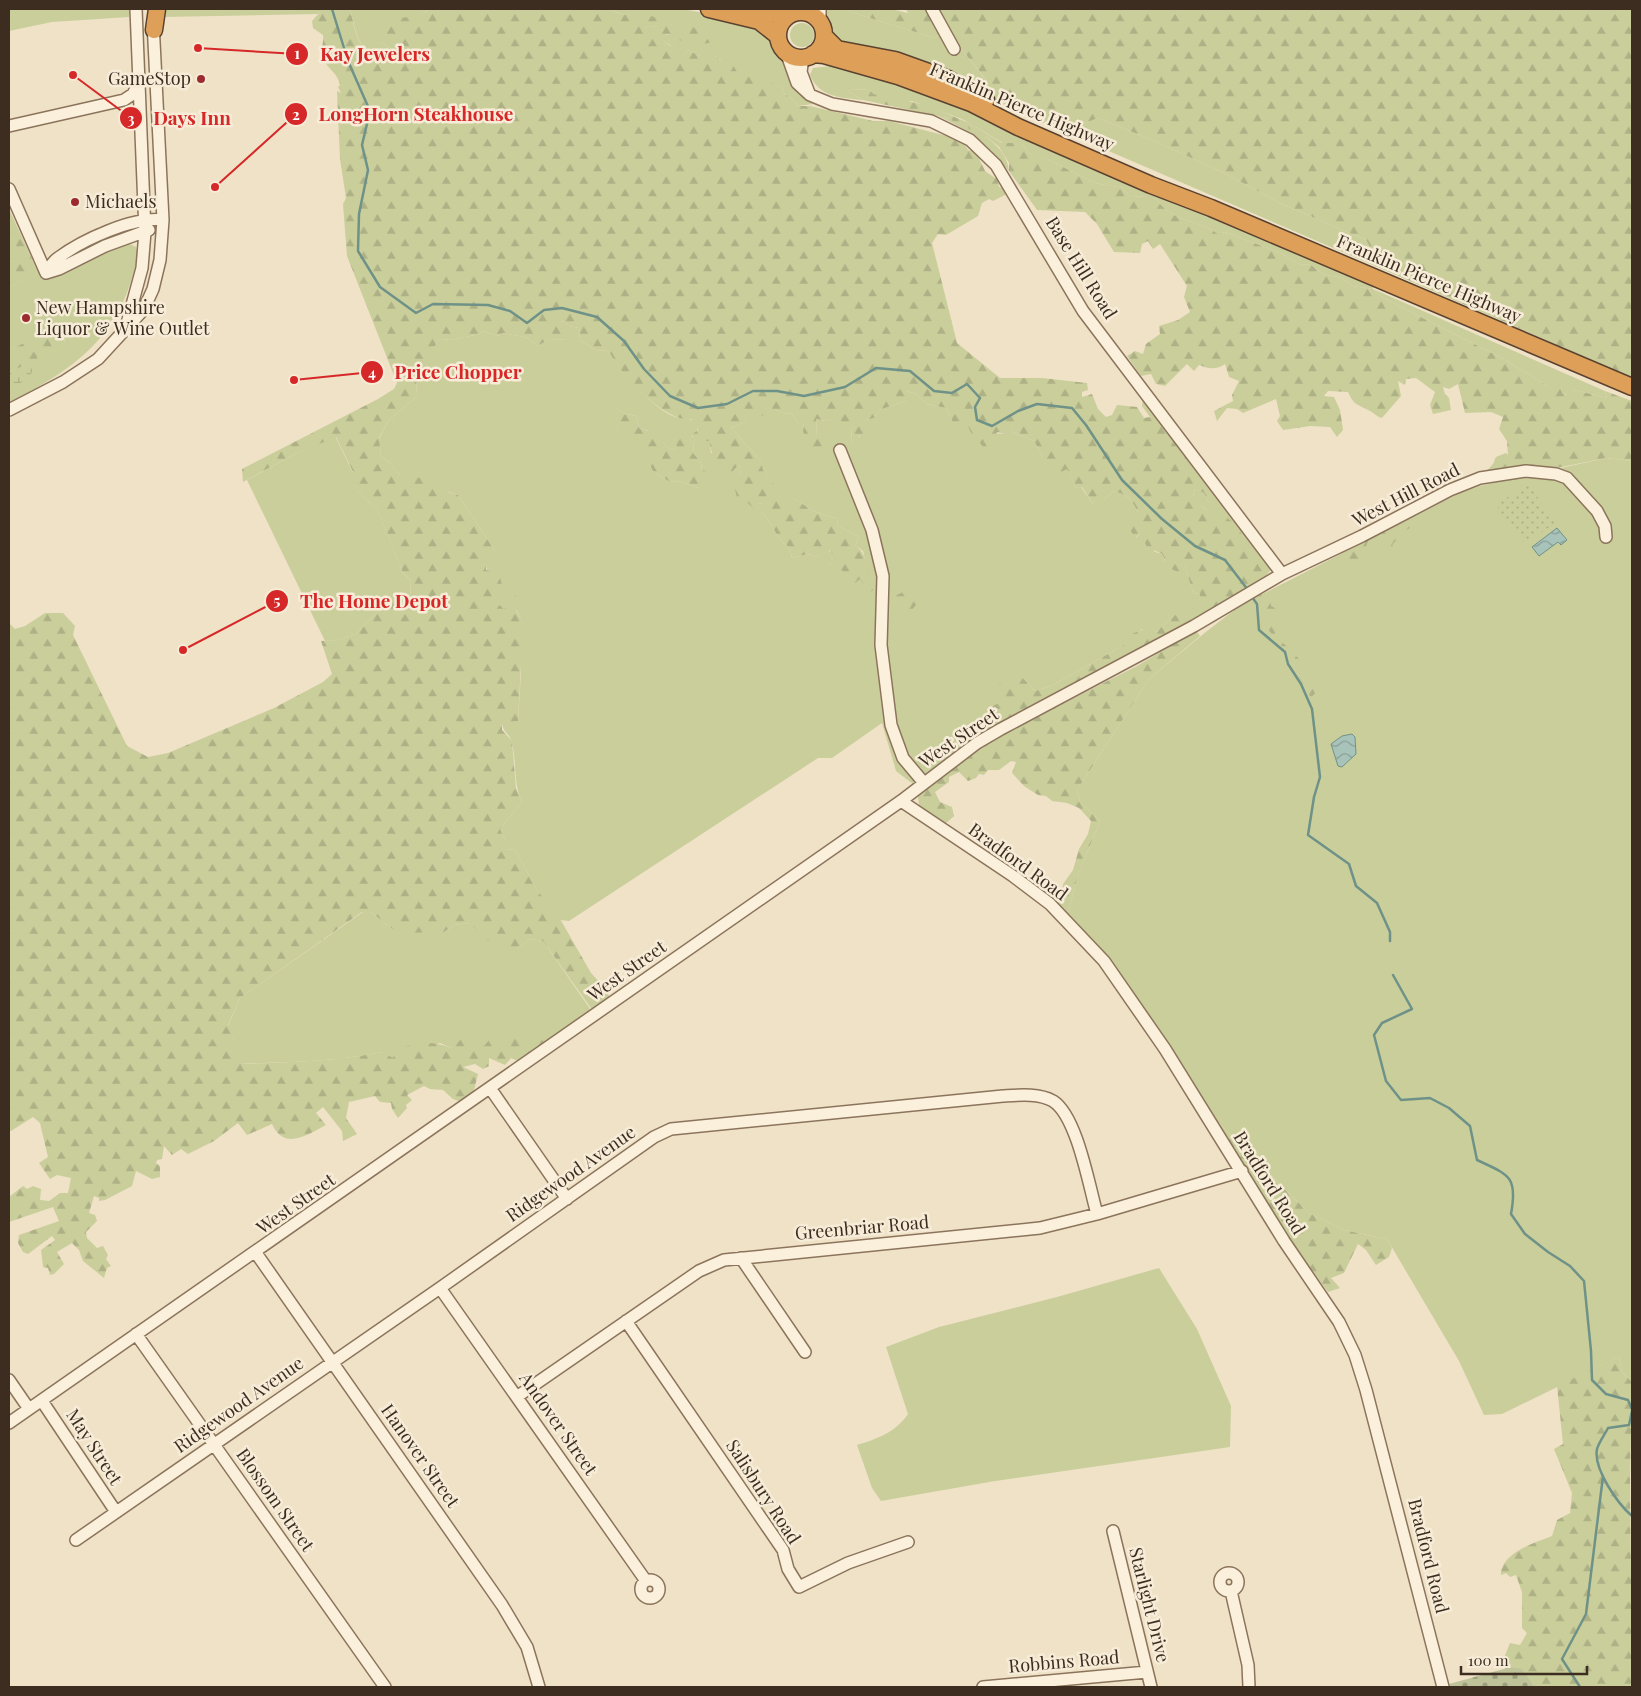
<svg xmlns="http://www.w3.org/2000/svg" width="1641" height="1696" font-family="'Playfair Display',serif">
<style>
.grass{fill:#cace9b}
.forest{fill:url(#forest-firs)}
.wetland{fill:url(#wetland-marsh)}
.cemetery{fill:url(#cemetery-stones)}
.park{fill:url(#park-dots)}
.water{fill:url(#water-waves);stroke:#6f9288}
.lines{fill:none;stroke-linecap:round;stroke-linejoin:round}
.stream{stroke:#6f9288;stroke-width:2.5}
.minor-casing{stroke:#8c745c;stroke-width:14}
.highway-casing{stroke:#5a4230;stroke-width:19}
.minor{stroke:#faf0db;stroke-width:11}
.highway{stroke:#de9f58;stroke-width:16}
.poi-dot{fill:#9c2b2f;stroke:#f6ecd7;stroke-width:2}
.labels{text-anchor:middle;stroke-width:5;stroke-linejoin:round;paint-order:stroke}
.poi-label{font-size:18px;fill:#3c2d20;stroke:#f6ecd7;text-anchor:start}
.street-label{font-size:18px;fill:#3c2d20;stroke:#f6ecd7}
.leader{fill:none;stroke:#d62828;stroke-width:2}
.callout-dot{fill:#d62828;stroke:#f6ecd7;stroke-width:2}
.mark-label{font-size:15px;text-anchor:middle;font-weight:bold;fill:#fff}
.callout-label{font-size:19px;text-anchor:middle;font-weight:bold;fill:#d62828;stroke:#f6ecd7;stroke-width:5;stroke-linejoin:round;paint-order:stroke}
</style>
<defs>
<pattern id="forest-firs" width="22" height="20" patternUnits="userSpaceOnUse" patternTransform="scale(1.25)"><rect width="22" height="20" fill="#cace9b"/><path d="M5 1l3.5 6h-7zM16 11l3.5 6h-7z" fill="#aeb185"/></pattern>
<pattern id="wetland-marsh" width="20" height="14" patternUnits="userSpaceOnUse" patternTransform="scale(1.25)"><rect width="20" height="14" fill="#cace9b"/><path d="M1 5h8M5 5V1M11 12h8M15 12V8" fill="none" stroke="#aeb185"/></pattern>
<pattern id="cemetery-stones" width="16" height="16" patternUnits="userSpaceOnUse" patternTransform="scale(1.25)"><rect width="16" height="16" fill="#bfc39a"/><path d="M2 7V4a2 2 0 0 1 4 0v3zM10 15v-3a2 2 0 0 1 4 0v3z" fill="#9c9f7d"/></pattern>
<pattern id="park-dots" width="8" height="8" patternUnits="userSpaceOnUse" patternTransform="scale(1.25)"><rect width="8" height="8" fill="#cace9b"/><path d="M2 2h.1M6 6h.1" fill="none" stroke="#aeb185" stroke-width="1.8" stroke-linecap="round"/></pattern>
<pattern id="water-waves" width="16" height="10" patternUnits="userSpaceOnUse" patternTransform="scale(1.25)"><rect width="16" height="10" fill="#a8c3ba"/><path d="M0 5q4-4 8 0t8 0" fill="none" stroke="#8a9f97"/></pattern>
</defs>
<rect width="100%" height="100%" fill="#efe2c7"/>
<path class="grass" d="M9,9H129V17L52,22L9,31Z
M164,9H320V12L318,14L163,17Z
M350,9H430L418,16L393,20L379,41L398,53L409,51L414,54L417,62L400,57C393,60 389,59 385,53C356,56 356,28 350,9Z
M609,9C632,9 656,7 678,9C700,11 763,23 775,40C791,61 788,90 813,104L798,106L790,97L782,93L783,87L739,75L715,56H700L688,50L684,55L658,37L652,38L642,28L657,26L666,35H672L673,26C653,12 630,21 609,9Z
M824,9H847L860,15L935,38L940,34L954,40L986,80L1075,127L1098,118L1157,142L1226,174L1282,204L1366,240L1377,259L1412,282L1007,107L952,79L850,48L831,35L825,22Z
M790 35a12 12 0 1 1 24 0a12 12 0 1 1-24 0Z
M840,65L947,102L1372,285L1373,289L1605,391L1607,398L1575,390L1567,395L1562,392L1561,387H1549L1502,358L1383,298L1373,289L1352,286L1342,278L1323,274L1311,265L1300,264L1278,252L1225,232L1218,234C1195,217 1173,225 1154,196L1130,197L1123,188L1095,183L1047,159L1037,158L1029,153L1022,143H1003L962,119L912,101C901,104 877,98 869,90L850,89L849,92L863,100C841,98 819,97 810,75L813,68Z
M938,116C964,122 1007,141 1009,171C986,143 971,131 938,116Z
M126,242L136,247C140,258 134,270 131,281C112,344 64,375 9,402V373L65,343L64,336L60,331H54L9,350V287L34,274L37,270C59,278 105,251 126,242Z
M564,321L569,326L579,328L580,340L595,350L609,351C618,370 655,410 675,417C684,420 690,417 698,423C699,436 690,438 679,441L677,448L671,450L648,431L639,428L636,416L623,413L616,408V429L652,461L653,471L670,482L680,481L698,488L702,463L693,453L694,441L697,437L709,441L711,453L739,463L741,475L758,503L765,504L761,512C769,520 772,526 777,535C784,546 789,542 792,558L808,554L816,557L828,550L837,558L829,564L860,578L869,577L863,551L855,545L859,537L838,526L837,519L813,511L795,499L790,504L763,472L760,460L731,428L747,421L749,416L774,409L785,414L791,413L798,422H804L803,431L817,439L816,419L826,421L841,416L851,425L852,445L870,425L862,421L874,418L879,410L906,401V391L916,394L927,404L946,408L952,421L964,417L970,431L1004,434L1010,427L1013,432L1034,441L1042,456L1062,471L1067,468L1076,488L1081,487L1093,504L1094,499L1104,500L1113,491C1126,494 1133,500 1138,513L1131,523L1136,538L1140,533L1155,552L1162,554L1165,561L1185,566L1193,593L1200,594L1201,596L1189,615H1175L1156,632L1142,629L1132,636L1124,645L1051,686L1035,691L1023,678L1008,706L983,718L984,728L979,738L913,784L896,771L882,723L832,758H818L569,921L560,920L536,889L515,849L505,850V840L500,829L522,802C513,783 517,764 512,743C511,735 503,733 502,723L518,721L521,672L520,633L523,623L516,609L517,596L504,609L490,598L486,564L495,551L458,495L400,475L389,462L381,456L379,439L388,421L416,397L417,369L440,339L451,340L480,334L482,331L498,336L503,333L528,338L537,346L549,340L567,339L560,331L559,323Z
M335,436L353,473L347,474C353,487 365,500 377,508L403,573L411,581L410,598L397,597L371,618L356,634L337,640L325,641L247,480L295,454Z
M1606,458L1632,461V1382L1622,1372L1619,1357L1502,1414L1484,1415L1459,1361L1387,1239L1344,1230L1309,1213L1218,1122L1171,1047L1115,968L1067,917L1078,875L1100,821L1080,802L1077,790L1149,679L1207,631L1241,605L1460,493L1480,486Z
M1195,489L1204,493L1209,503L1218,496L1249,537L1243,538C1237,523 1221,513 1206,510L1201,505H1197L1193,496Z
M363,912H371L391,928L444,932L454,925L469,923L517,949L530,939L543,941L593,1013L586,1014L561,1035L547,1043L452,1048L440,1043L393,1059L382,1052C334,1062 287,1062 239,1064L233,1036L228,1026L240,998Z
M1159,1268L1197,1329L1231,1406L1230,1447L995,1481L881,1501L872,1488L857,1445C877,1439 896,1432 908,1414L886,1347L939,1327L1057,1297Z"/>
<path class="forest" d="M320,9H350C355,25 354,45 373,52C378,54 383,53 388,54V58L395,59L409,57L411,62H417L414,54L409,51L398,53L379,41L375,30L378,23C395,15 414,21 430,9H609C634,23 645,6 673,26L687,23L715,41C703,46 681,45 672,35L661,34L657,26L643,28L652,37L658,36L670,46L682,47L684,55L688,50L700,56H715L721,61L731,62L739,75L754,77L783,87L782,93L790,97L798,106H810L873,121H889L962,140L968,150L976,152L985,171L998,180L999,187L1006,188L1007,194L993,201L989,199L982,203L978,216L946,235L938,234L932,243L957,343L1000,378H1042L1087,383L1088,390L1082,392V397L1092,394L1098,409L1106,417L1112,415L1117,405L1137,407L1144,418L1150,417L1142,406L1143,396L1218,496L1215,502L1209,503L1204,493L1195,489L1193,496L1201,500L1198,505H1201L1206,510C1223,513 1236,521 1243,537H1249L1269,561L1270,571L1262,580L1140,649L1073,683L979,738L976,731L984,728V710L997,704L1008,705L1009,701L996,687L1005,678L1016,681L1023,678L1035,691L1051,686L1124,645L1127,636L1146,628L1156,632L1175,615L1189,614L1200,597V594L1193,593L1185,566L1178,572L1169,568L1162,554L1147,547L1140,533L1135,538L1129,528L1131,523L1127,521L1128,515L1138,513C1133,500 1126,494 1113,491L1104,500H1094L1093,504L1082,487L1076,488L1067,469L1063,471L1067,480L1062,483L1055,468L1042,456L1034,441L1013,432L1010,428L1004,434L998,432L994,435L992,445L984,448L970,431L964,418L961,423L956,424L952,421L946,408L927,404L916,394L906,391V401L879,410L874,418L863,421L871,424L864,436H859L857,446L852,445L851,425H841L840,417L826,421L816,419L817,438L823,445L815,454L808,449L811,440L805,438L803,431L804,423L798,422L791,413L785,414L774,409L772,415L750,416L747,421L731,428L760,460L764,473L790,503L795,499L813,511L837,519L838,526L859,537L855,545C870,556 864,571 877,587L869,593L860,579L850,587L842,570L836,572L829,563L836,558L829,550L816,557L808,554L792,558C789,542 784,546 777,535C772,526 769,520 761,512L764,504L758,503L754,509L745,500L737,498L733,480L741,475L739,464L730,474C717,465 712,458 709,441H699L697,438L694,441L693,453L702,463L701,468L710,475V484L707,485L703,481L698,488L680,481L670,482L653,471L649,463L652,461L638,451L616,429L615,424L611,422L612,411L616,408L623,413L636,416L639,428L650,432L671,450L677,448L676,443L680,437H693V434L698,430V423L693,424L692,419C666,424 619,373 609,351L595,350L580,340L579,328L569,326L563,321L560,323L562,326L560,331L569,334L567,339L549,340L537,346L528,338L503,333L498,336L482,331L480,334L451,340L440,339L432,350L433,356L426,367L417,369L416,397L388,421L379,438L381,456L389,462L400,475C415,478 440,477 448,492L458,495L495,551L492,563L486,564V570L499,574L502,585L491,598L504,609L516,595L520,607L516,610L526,628L521,633L527,642L522,645L518,721L502,724V730L512,741L516,788L522,802L500,829L505,840V850L515,849L536,889L559,917L591,973L603,986L611,999L593,1011L543,941L530,939L517,949L500,951L469,923L454,925L444,932L401,933L391,928L371,912H362L240,998L228,1025L235,1032L233,1036L240,1064C287,1062 334,1062 382,1052L393,1058L396,1050C414,1042 432,1040 452,1048L463,1037L484,1046L491,1038L505,1045C520,1031 530,1033 547,1043L520,1062L511,1058L505,1065L489,1058V1066L483,1069L475,1064L463,1067L478,1074L472,1098L464,1103L453,1099L443,1090L430,1089L424,1086L407,1095L412,1100L406,1105L407,1108L398,1118L392,1109L391,1103L380,1102L375,1096L349,1102L346,1118L357,1134L343,1141L342,1131L323,1107L316,1113L326,1125C307,1135 284,1151 272,1124L247,1135L238,1123L214,1141L188,1154L181,1149L172,1155L164,1146L162,1159L157,1160L156,1163L160,1166V1177L152,1179L136,1171L132,1186L105,1200L99,1201V1198L94,1196L89,1213L95,1215L97,1221L86,1232L87,1238L97,1248L103,1246L108,1255L106,1259L111,1266L107,1268L104,1278L83,1261L79,1250L72,1243L57,1252L64,1264L54,1274L50,1275L48,1268L43,1267L41,1250L55,1240L52,1236L28,1254L23,1252L18,1243L19,1235L59,1221L53,1207L9,1222V1197L23,1186L27,1189L33,1186L41,1189L40,1200L49,1201L60,1193H68L71,1178L57,1175L50,1179L39,1163L48,1157L40,1123L33,1117L11,1131L9,1130V623L15,629L25,626L45,613H63L75,626L73,635L127,746L148,757L168,753L274,708L323,682L332,674L321,641L337,640L356,634L371,618L397,597L410,598L411,581L403,573L377,508C365,500 353,487 346,474L353,472L336,437L295,454L243,482L242,469L378,399L394,389L397,383L347,256L343,204L346,198L340,159L337,91L341,93L338,87L340,85C339,74 327,69 323,58C320,50 324,43 323,35L313,28L312,21L320,12Z
M847,9H891L908,13L906,9H1632V381L1546,340L1412,282L1377,259L1366,240L1282,204L1226,174L1157,142L1098,118L1075,127L988,82L954,40L940,34L935,38L860,15Z
M850,89L869,90L874,94L926,105L969,123L1002,143H1022L1029,153L1037,157L1047,159L1095,183L1123,188L1130,197L1154,196C1173,225 1195,217 1218,234L1225,232L1278,252L1300,264L1311,265L1323,274L1342,278L1352,286L1373,289L1383,298L1502,358L1549,387H1561L1562,392L1566,395L1575,390L1607,398L1605,391L1632,401V461L1606,458L1557,468L1510,470L1483,475L1493,464L1496,457L1506,453L1508,455L1507,441L1499,429L1503,417L1491,412L1465,413L1458,384L1449,389L1443,387L1445,394L1449,398L1451,410L1433,414L1430,405L1435,392L1416,378L1406,379L1405,385L1398,381L1401,396L1382,418C1376,417 1374,412 1368,410C1358,405 1353,404 1348,392L1328,391L1324,396L1334,397L1340,410L1343,430L1337,437L1330,427L1310,426L1283,430L1277,421L1280,416L1276,399L1243,413L1237,409L1227,408L1217,421L1214,411L1233,401L1232,395L1239,381L1229,377L1225,364C1217,370 1209,369 1199,365L1194,371L1187,364L1165,386L1156,384L1151,374L1141,376L1127,356L1135,351L1143,354L1146,344L1160,334L1159,326L1178,320L1190,312L1184,297L1187,286L1160,244L1153,249L1148,241L1142,244L1140,253L1114,252L1097,224L1085,212L1037,210L1009,171V163L999,147L988,138L947,118L863,100L849,92Z
M9,209L37,270L35,274L9,287Z
M60,331L64,336L65,344L9,373V350L46,333Z
M1419,514L1418,524L1404,531L1392,545L1395,548L1374,552L1369,539C1364,549 1366,558 1355,563L1354,560L1349,568L1343,562L1342,553Z
M905,591L917,604L908,614L893,597Z
M1262,594L1270,601L1271,606L1275,608V635L1299,659L1316,684L1315,688H1319L1311,698L1291,662L1287,650L1279,644L1265,625L1262,607L1256,597Z
M1196,631L1200,636L1149,679L1077,790L1080,802L1100,821L1078,875L1067,917L1043,893L1049,885L1057,887L1062,892L1063,884L1073,870L1079,849L1088,834L1091,821L1079,808L1067,803L1052,801L1046,796L1038,795L1024,786L1012,773L1016,762L1011,761L999,770H988L984,775L979,774L976,778L968,781L959,772L949,777V782L935,792L940,802L952,807L954,816L944,825L919,805L918,796L982,744L1137,666Z
M1218,1122L1309,1213L1344,1230L1387,1239L1392,1248L1389,1257L1376,1265L1366,1250L1358,1244L1344,1273L1331,1278L1340,1288L1328,1292C1288,1238 1247,1183 1218,1122Z
M1619,1357L1622,1372L1632,1382L1630,1477L1632,1687H1535L1522,1670L1511,1667L1504,1658L1510,1643L1520,1645L1527,1633L1522,1628V1592L1516,1575L1510,1577L1506,1573L1501,1575C1501,1553 1534,1543 1552,1536L1557,1520L1570,1513L1572,1493L1554,1449L1563,1444L1557,1386Z"/>
<path class="wetland" d="M28,364L33,365C33,380 20,383 9,388V373Z"/>
<path class="cemetery" d="M1511,1667L1522,1669L1535,1687H1450L1449,1684Z"/>
<path class="park" d="M1528,483L1555,523L1525,544L1498,509V504Z"/>
<path class="water" d="M1557,528L1567,540L1561,545L1558,542L1539,556L1532,547Z
M1352,734L1355,737L1356,754L1342,767L1338,766L1331,744L1342,736Z"/>
<g class="lines">
<path class="stream" d="M332,9L348,61L370,111L362,145L368,170L359,214L358,251L380,287L416,313L433,304L488,305L510,311L527,323L544,310L562,308L597,317L624,341L644,369L670,396L698,408L727,404L753,391H777L804,396L845,387L876,368L910,371L934,391L952,393L967,384L980,398L975,407L977,420L992,426L1018,411L1037,404L1072,408L1086,425L1122,480L1162,519L1195,546L1225,560L1248,590
M1252,597L1257,604L1259,630L1285,652L1288,664L1301,684L1312,709L1320,777L1314,797L1308,835L1349,864L1356,886L1377,903L1390,932V941
M1393,975L1412,1009L1382,1023L1374,1035L1386,1081L1401,1100L1430,1098L1449,1108L1470,1126L1477,1160C1509,1175 1518,1176 1511,1214L1525,1234L1548,1252L1570,1266L1584,1281L1591,1351L1592,1380L1606,1394L1628,1400L1632,1409
M1632,1411L1629,1425L1608,1428C1605,1434 1599,1442 1597,1449C1593,1469 1618,1504 1632,1516
M1580,1687L1562,1659L1586,1614L1603,1476"/>
<defs>
<path id="minor" d="M932,9L954,49
M797,12L802,9
M820,21V9
M786,52L797,83L810,95L832,104L931,121L970,140L996,165L1083,311L1282,574
M803,57L801,72L809,93
M9,126L124,100L133,94L139,83
M9,189L46,273
M46,273C50,267 53,261 58,258C82,240 134,216 163,220
M46,273L59,269L105,246L149,230
M126,327L142,268L145,232L136,9
M9,410L63,382L98,359L144,309L153,289L160,260L163,220L153,22
M840,450L872,530L883,576L881,645L891,725L903,758L924,783
M901,801L1013,876L1050,904L1104,961L1165,1049L1284,1241L1339,1322L1355,1355L1366,1390L1443,1687
M490,1088L567,1199
M256,1253L502,1605L527,1647L539,1687
M741,1258L805,1352
M440,1288L646,1581
M626,1321L783,1550L788,1569L799,1587L848,1563L908,1542
M136,1334L385,1687
M9,1380L29,1409
M518,1396L699,1271L724,1260L1040,1228L1097,1214L1242,1171
M42,1401L116,1512
M9,1423L901,801L977,743L1001,729L1194,626L1282,574L1362,536L1450,490L1480,478L1526,471L1556,474L1567,478L1597,511L1605,526L1606,537
M1113,1531L1151,1687
M76,1540L440,1288L654,1137L671,1129L1003,1096C1019,1095 1039,1093 1053,1101C1077,1116 1089,1186 1097,1214
M1220 1582a9 9 0 1 1 18 0a9 9 0 1 1-18 0Z
M641 1589a9 9 0 1 1 18 0a9 9 0 1 1-18 0Z
M1231,1591L1248,1665L1249,1687
M983,1687L1147,1672"/>
<path id="highway" d="M709,9L759,21L778,36
M748,9L788,16
M778 35a23 23 0 1 1 46 0a23 23 0 1 1-46 0Z
M154,30L157,9
M824,36L837,49L895,60L948,79L986,100
M813,54L824,55L898,76L971,103L1018,127L1151,185L1211,208L1632,387"/>
</defs>
<use href="#minor" class="minor-casing"/>
<use href="#highway" class="highway-casing"/>
<use href="#minor" class="minor"/>
<use href="#highway" class="highway"/>
</g>
<g class="poi-dot">
<circle cx="201" cy="79" r="5"/>
<circle cx="75" cy="202" r="5"/>
<circle cx="26" cy="318" r="5"/>
</g>
<g class="labels">
<g class="poi-label">
<text x="191" y="85" text-anchor="end">GameStop</text>
<text x="85" y="208">Michaels</text>
<text x="36" y="314">New Hampshire<tspan x="36" dy="21">Liquor &amp; Wine Outlet</tspan></text>
</g>
<g class="street-label">
<text transform="translate(1022 107) rotate(23)" y="6">Franklin Pierce Highway</text>
<text transform="translate(1081 268) rotate(58)" y="6">Base Hill Road</text>
<text transform="translate(1429 279) rotate(23)" y="6">Franklin Pierce Highway</text>
<text transform="translate(1406 495) rotate(-27)" y="6">West Hill Road</text>
<text transform="translate(959 738) rotate(-34)" y="6">West Street</text>
<text transform="translate(1018 862) rotate(36)" y="6">Bradford Road</text>
<text transform="translate(627 971) rotate(-35)" y="6">West Street</text>
<text transform="translate(571 1174) rotate(-35)" y="6">Ridgewood Avenue</text>
<text transform="translate(1269 1183) rotate(58)" y="6">Bradford Road</text>
<text transform="translate(296 1204) rotate(-35)" y="6">West Street</text>
<text transform="translate(862 1228) rotate(-5)" y="6">Greenbriar Road</text>
<text transform="translate(239 1405) rotate(-35)" y="6">Ridgewood Avenue</text>
<text transform="translate(558 1424) rotate(55)" y="6">Andover Street</text>
<text transform="translate(94 1447) rotate(57)" y="6">May Street</text>
<text transform="translate(420 1456) rotate(55)" y="6">Hanover Street</text>
<text transform="translate(763 1492) rotate(57)" y="6">Salisbury Road</text>
<text transform="translate(275 1500) rotate(55)" y="6">Blossom Street</text>
<text transform="translate(1428 1556) rotate(76)" y="6">Bradford Road</text>
<text transform="translate(1149 1605) rotate(76)" y="6">Starlight Drive</text>
<text transform="translate(1064 1662) rotate(-5)" y="6">Robbins Road</text>
</g>
</g>
<path class="leader" d="M198 48L297 54M215 187L296 114M73 75L131 118M294 380L372 372M183 650L277 601"/>
<g class="callout-dot">
<circle cx="198" cy="48" r="5"/>
<circle cx="215" cy="187" r="5"/>
<circle cx="73" cy="75" r="5"/>
<circle cx="294" cy="380" r="5"/>
<circle cx="183" cy="650" r="5"/>
<circle cx="297" cy="54" r="12"/>
<circle cx="296" cy="114" r="12"/>
<circle cx="131" cy="118" r="12"/>
<circle cx="372" cy="372" r="12"/>
<circle cx="277" cy="601" r="12"/>
</g>
<g class="mark-label">
<text x="297" y="59">1</text>
<text x="296" y="120">2</text>
<text x="131" y="124">3</text>
<text x="372" y="378">4</text>
<text x="277" y="606">5</text>
</g>
<g class="callout-label">
<text x="375" y="61">Kay Jewelers</text>
<text x="416" y="121">LongHorn Steakhouse</text>
<text x="192" y="125">Days Inn</text>
<text x="458" y="379">Price Chopper</text>
<text x="374" y="608">The Home Depot</text>
</g>
<rect width="1641" height="1696" fill="none" stroke="#3c2d20" stroke-width="20"/>
<path d="M1461 1666v8h126v-8" fill="none" stroke="#3c2d20" stroke-width="2.5"/>
<text x="1468" y="1666" font-size="15" fill="#3c2d20" stroke="#f6ecd7" stroke-width="4" paint-order="stroke">100 m</text>
</svg>
